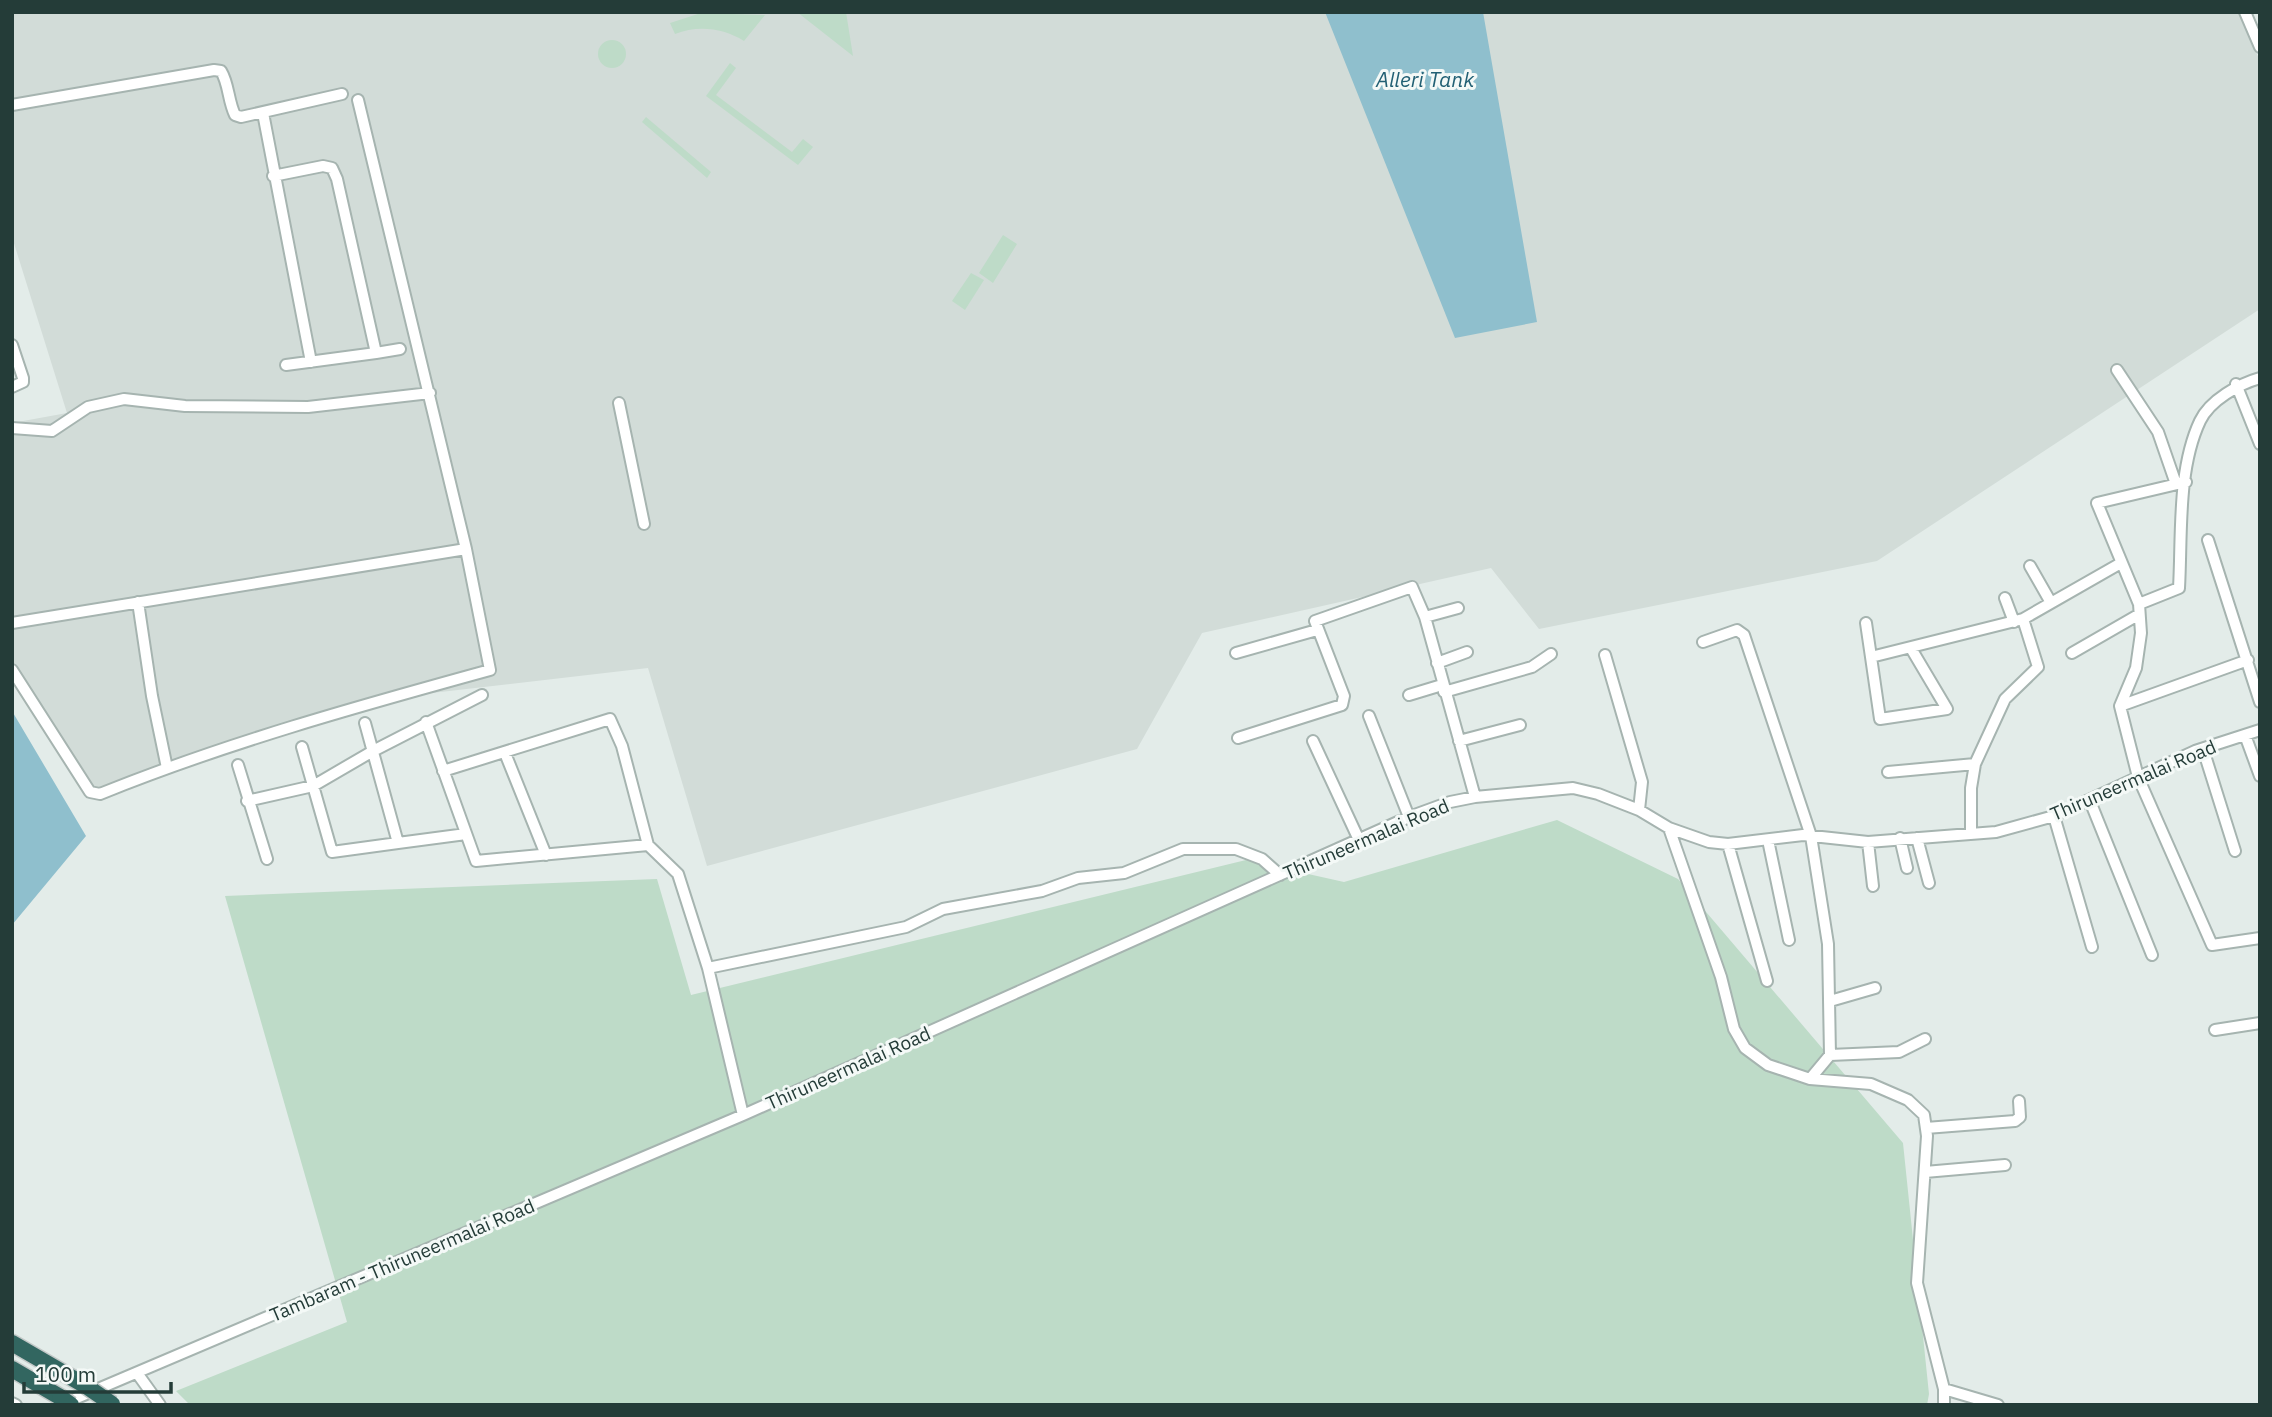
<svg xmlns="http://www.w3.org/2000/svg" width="2272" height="1417" font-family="'IBM Plex Sans',sans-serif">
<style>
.built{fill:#d2dcd8}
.green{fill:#bedbc8}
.water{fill:#8fbfcd}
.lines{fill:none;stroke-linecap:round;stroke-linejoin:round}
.minor-casing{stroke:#a6b4b0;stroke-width:14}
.highway-casing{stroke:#c2c8c7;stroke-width:19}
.minor{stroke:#fff;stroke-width:10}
.highway{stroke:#326660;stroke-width:16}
.highway-bridge-casing{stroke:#c2c8c7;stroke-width:19;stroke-linecap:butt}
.highway-bridge{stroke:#326660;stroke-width:16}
.labels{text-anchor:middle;stroke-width:6;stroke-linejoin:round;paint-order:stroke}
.street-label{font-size:19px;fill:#243c38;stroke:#f4f9f7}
.water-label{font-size:21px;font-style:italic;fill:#226074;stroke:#f4f9f7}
</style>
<rect width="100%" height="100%" fill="#e3ece9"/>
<path class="built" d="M12,12H2239L2260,61V309L1877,561L1539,629L1491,568L1202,633L1137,749L707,866L648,668L423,694L290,730L95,797L12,667V423L67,413L12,237Z"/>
<path class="green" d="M797,12H846L853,56Z
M701,13L765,15L744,41C723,28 698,25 675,34L670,23Z
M598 54a14 14 0 1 1 28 0a14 14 0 1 1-28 0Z
M730,63L736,68L716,95L792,152L803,139L813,147L798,165L706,96Z
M646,117L711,172L707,178L642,122Z
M1003,235L1017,244L993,283L979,273Z
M971,273L984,280L965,310L952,301Z
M1557,820L1678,879L1903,1143L1929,1394L1927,1405H190L176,1391L347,1322L225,896L657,879L691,995L1246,860L1344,882Z"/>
<path class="water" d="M1325,12H1483L1537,322L1455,338Z
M12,711L86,836L12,925Z"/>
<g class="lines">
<defs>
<path id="minor" d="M2245,12L2260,47
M12,105L214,70L221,71C229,84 228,101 235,115L241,117L342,94
M263,113L311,362
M273,176L323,166L332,168L337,179L376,353L286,365
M12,345L23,378V382L12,387
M376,353L400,349
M2117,370L2158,432L2176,484
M2236,384L2260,444
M619,403L644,524
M12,428L52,431L88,407L124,399L185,406L308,407L430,393
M2186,482L2097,503L2139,604L2141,633L2136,668L2120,706L2138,777L2212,945L2260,938
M2208,540L2260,702
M2030,566L2050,601
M2005,598L2014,622
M138,602L152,696L167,768
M2139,604L2179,588C2182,536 2177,470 2200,421C2210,400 2239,384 2260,378
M1425,617L1458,608
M12,623L466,549
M1866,623L1871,657
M1703,642L1737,630L1744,635L1811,836L1828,944L1830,1055L1810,1079
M1912,650L1947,709L1880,719L1871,657L2023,619L2121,563
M1236,653L1317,630
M2072,653L2138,615
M1605,655L1642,782L1639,810
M1437,663L1467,652
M12,670L90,792L100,794C226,743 359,706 490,670L466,549L358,100
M1444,692L1532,667L1551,654
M1409,695L1442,685
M2120,706L2248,660
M1369,716L1409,817
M426,722L476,861L648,845L678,874L708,968L743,1115
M365,723L398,843L466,834
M2245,735L2260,776
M1238,738L1342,705L1344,696L1315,621L1412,587L1425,617L1475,797
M1313,741L1359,840
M1459,741L1520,725
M302,747L332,852L398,843
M2203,749L2235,851
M505,753L546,855
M238,765L267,859
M443,771L610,719L622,746L648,845
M1888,772L1975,764
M247,801L313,786L373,751L482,695
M2090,801L2152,955
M2054,816L2092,947
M1669,828L1721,977L1734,1029L1745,1048L1768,1065L1810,1079L1871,1084L1908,1100L1924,1115L1927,1136L1917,1283L1944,1389
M1971,834V788L1975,764L2005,699L2038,667L2023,619
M1900,838L1907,868
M1917,838L1929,883
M1768,840L1789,940
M1868,842L1873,886
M1728,844L1767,981
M708,968L906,927L943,909L1042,891L1078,878L1124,873L1183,849H1236L1262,859L1280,875
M1830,1001L1875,988
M2215,1030L2260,1023
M1830,1055L1899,1052L1925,1039
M1926,1128L2015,1121L2020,1117L2019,1101
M1925,1172L2005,1165
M137,1373L160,1405
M12,1403L16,1405
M65,1403L743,1115L1409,817L1450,802L1475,797L1573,788L1598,794L1639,810L1669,828L1709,842L1728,844L1803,835L1868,842L1996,832L2054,816L2195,751L2260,730
M1944,1405V1389L1998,1405"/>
<path id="highway" d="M12,1343L86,1386
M12,1369L60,1397"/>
</defs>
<use href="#minor" class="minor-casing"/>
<use href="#highway" class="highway-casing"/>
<use href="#minor" class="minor"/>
<use href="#highway" class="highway"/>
<defs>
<path id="highway-bridge" d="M86,1386L112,1404
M60,1397L71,1405"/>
</defs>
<use href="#highway-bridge" class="highway-bridge-casing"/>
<use href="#highway-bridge" class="highway-bridge"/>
</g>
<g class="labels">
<g class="street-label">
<text transform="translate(2133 780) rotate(-23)" y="7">Thiruneermalai Road</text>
<text transform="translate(1366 839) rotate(-23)" y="7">Thiruneermalai Road</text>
<text transform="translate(848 1068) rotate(-24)" y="7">Thiruneermalai Road</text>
<text transform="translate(402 1260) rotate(-23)" y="7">Tambaram - Thiruneermalai Road</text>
</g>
<g class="water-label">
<text x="1425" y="87">Alleri Tank</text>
</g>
</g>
<rect width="2272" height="1417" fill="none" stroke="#243c38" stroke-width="28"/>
<path d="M24 1382v10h147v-10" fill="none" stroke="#243c38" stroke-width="3.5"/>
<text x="35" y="1382" font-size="21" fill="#243c38" stroke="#f4f9f7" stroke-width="5" paint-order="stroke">100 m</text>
</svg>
